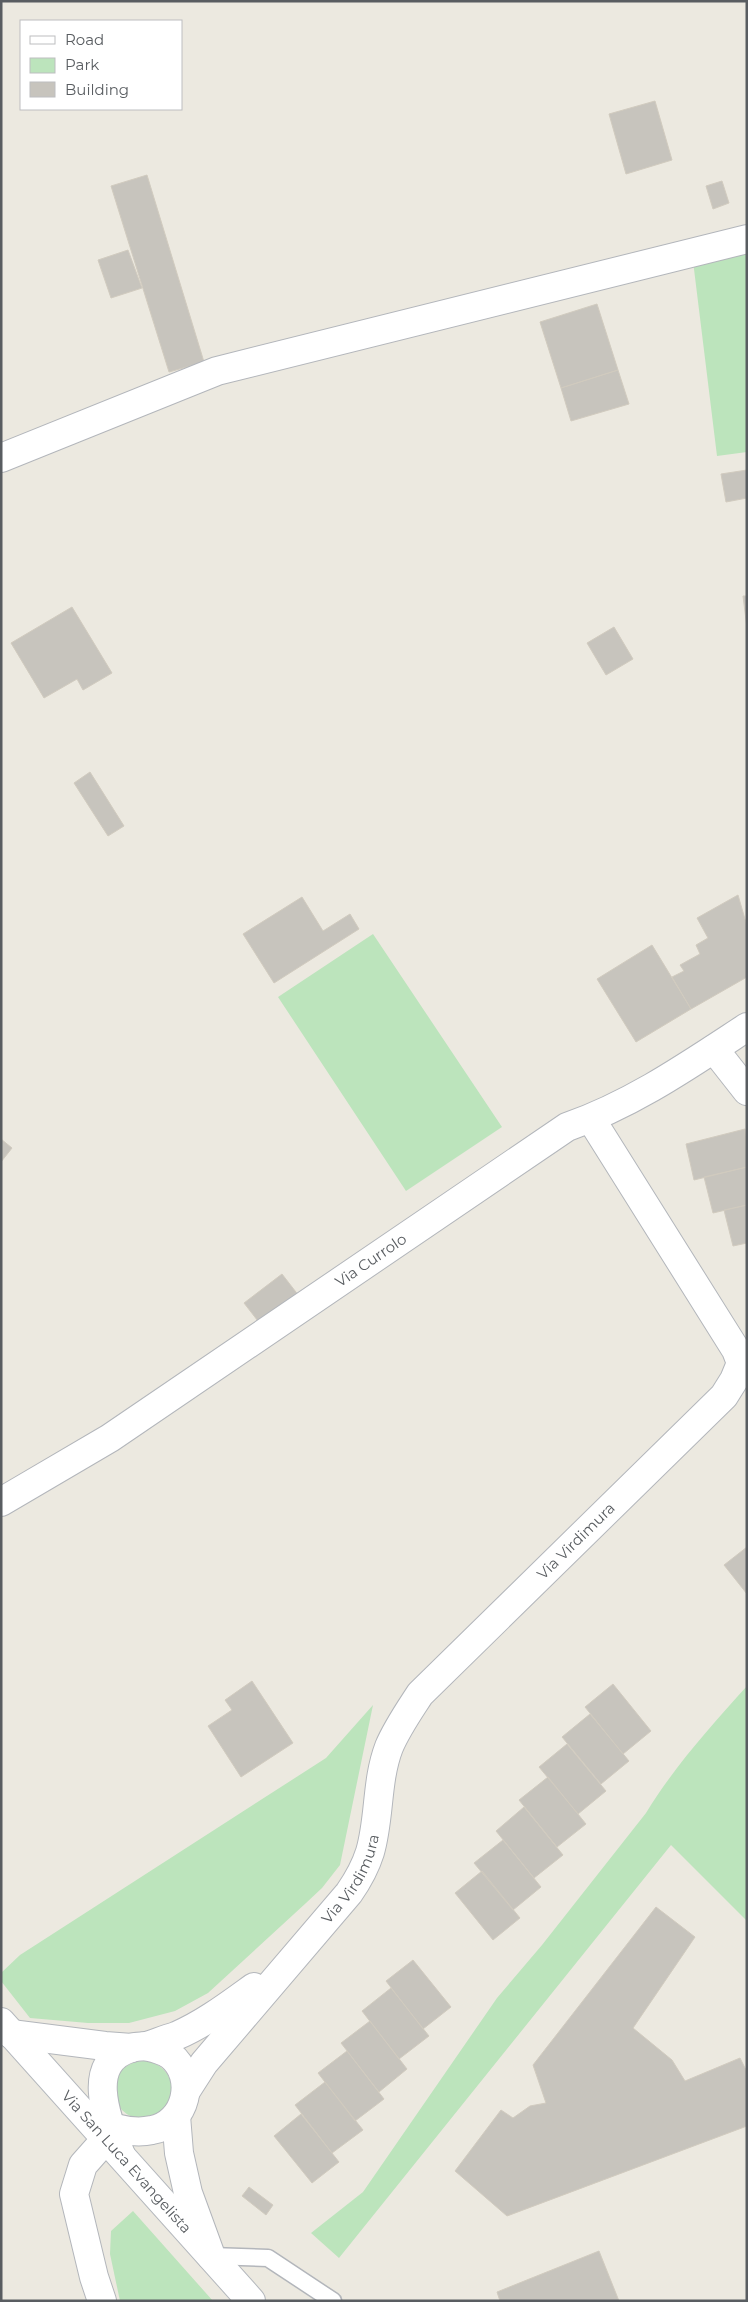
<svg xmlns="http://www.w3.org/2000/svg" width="748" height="2302" font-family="Montserrat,sans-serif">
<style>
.green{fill:#bce4bc}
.building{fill:#c7c4bd;stroke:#d1cbbf}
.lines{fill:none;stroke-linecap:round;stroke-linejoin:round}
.lane-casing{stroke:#b3b6bb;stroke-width:19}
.street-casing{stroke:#b3b6bb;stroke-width:30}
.secondary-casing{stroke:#b4b8bd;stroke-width:30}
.lane{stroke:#fff;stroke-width:16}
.street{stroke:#fff;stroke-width:28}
.secondary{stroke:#fff;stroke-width:28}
.labels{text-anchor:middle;stroke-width:4;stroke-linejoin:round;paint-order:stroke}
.street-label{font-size:15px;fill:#595d61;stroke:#fff}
</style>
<rect width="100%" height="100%" fill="#ece9e0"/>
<path class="green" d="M747,254V452L717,456L693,261Z
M373,934L502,1127L406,1191L278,997Z
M747,1686V1921L671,1845L339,2258L311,2233L363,2192L497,1998L542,1945L646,1813C674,1767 711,1726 747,1686Z
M373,1705L340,1865L322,1888L306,1903L208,1993L175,2011L129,2023H88L30,2018L1,1981V1973L20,1955L326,1758Z
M114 2090a29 29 0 1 1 58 0a29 29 0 1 1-58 0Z
M133,2211L213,2301H120L110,2254L111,2231Z"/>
<path class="building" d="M655,101L672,160L626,174L609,114Z
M147,175L204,362L169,372L111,186Z
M722,181L729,203L713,209L706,186Z
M128,250L142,288L111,298L98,260Z
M597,304L618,370L561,388L540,322Z
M618,370L629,404L571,421L561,388Z
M747,470V498L726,502L721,474Z
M743,596H747V628Z
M72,607L112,673L83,690L77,679L44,698L11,643Z
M614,627L633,659L606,675L587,643Z
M90,772L124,826L108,836L74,783Z
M738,895L747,926V977L691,1009L672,977L684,971L680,965L700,954L696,945L708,938L697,918Z
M302,897L323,931L350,914L359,929L274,983L243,934Z
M652,945L691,1009L636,1042L597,979Z
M745,1129L747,1167L694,1180L686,1144Z
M1,1139L12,1148L1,1162Z
M747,1167V1205L713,1213L704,1177Z
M747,1205V1243L733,1246L724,1210Z
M282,1274L299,1296L261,1325L244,1303Z
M747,1547V1594L724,1565Z
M252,1681L293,1743L241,1777L208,1726L232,1710L225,1700Z
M613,1684L651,1731L623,1754L585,1707Z
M590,1714L629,1761L601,1784L562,1737Z
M567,1744L606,1791L578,1814L539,1767Z
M548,1777L586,1824L557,1847L519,1800Z
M524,1807L563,1855L534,1878L496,1831Z
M503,1840L541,1887L513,1910L474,1863Z
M482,1871L520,1918L493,1940L455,1893Z
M656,1907L695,1937L633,2028L672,2060L685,2081L740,2058L747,2072V2126L507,2216L455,2171L501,2110L513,2118L530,2106L546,2103L533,2065Z
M413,1960L451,2007L423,2029L386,1981Z
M391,1988L429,2036L399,2059L362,2011Z
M370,2021L407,2069L379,2092L341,2043Z
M347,2051L384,2099L355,2121L318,2073Z
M325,2082L363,2130L332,2153L295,2105Z
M301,2114L339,2162L312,2183L274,2136Z
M249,2187L273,2205L266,2215L242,2196Z
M599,2251L619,2301H500L497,2292Z"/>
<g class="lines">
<defs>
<path id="lane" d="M211,2256L268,2258L333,2301"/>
<g id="street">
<path d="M1,458L217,371L747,239"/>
<path d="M714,1049L747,1091"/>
<path id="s1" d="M1,1502L110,1438L567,1127C633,1104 689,1065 747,1027"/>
<path d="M11,2034L105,2046L132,2048"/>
<path id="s2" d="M186,2091L204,2063L349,1893C358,1880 365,1868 370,1852C380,1818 376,1781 389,1747C397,1728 409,1711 420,1694L724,1396L734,1380L741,1363L736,1350L591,1119"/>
<path d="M176,2116L179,2153L188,2193L211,2256"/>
<path d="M96,2121C112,2128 134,2134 152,2130C186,2124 198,2077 170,2055C163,2050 153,2048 145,2046"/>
<path d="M121,2155C109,2123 82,2063 131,2048C136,2046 142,2047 147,2046C156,2043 166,2039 176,2036C204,2024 229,2005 254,1987"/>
<path d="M102,2301L94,2277L74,2194L83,2165L106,2139"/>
</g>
<g id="secondary">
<path id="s3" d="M1,2022L251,2301"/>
</g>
</defs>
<use href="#lane" class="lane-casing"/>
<use href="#street" class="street-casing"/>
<use href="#secondary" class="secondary-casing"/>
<use href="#lane" class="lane"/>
<use href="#street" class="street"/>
<use href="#secondary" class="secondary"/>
</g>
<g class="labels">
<g class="street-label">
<text dy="5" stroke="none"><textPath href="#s1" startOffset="442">Via Currolo</textPath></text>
<text dy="5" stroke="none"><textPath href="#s2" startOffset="690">Via Virdimura</textPath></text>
<text dy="5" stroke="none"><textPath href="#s2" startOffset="270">Via Virdimura</textPath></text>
<text dy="5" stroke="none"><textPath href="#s3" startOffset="188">Via San Luca Evangelista</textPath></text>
</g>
</g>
<rect width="748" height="2302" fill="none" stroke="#595d61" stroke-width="5"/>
<rect x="20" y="20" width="162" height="90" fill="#ffffff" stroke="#bdbec0"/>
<rect x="30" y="36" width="25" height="8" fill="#ffffff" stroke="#bdbec0"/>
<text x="65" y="45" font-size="15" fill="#595d61">Road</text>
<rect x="30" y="58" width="25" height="15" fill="#bce4bc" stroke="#bdbec0"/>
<text x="65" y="70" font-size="15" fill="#595d61">Park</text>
<rect x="30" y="82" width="25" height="15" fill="#c7c4bd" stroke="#bdbec0"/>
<text x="65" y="95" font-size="15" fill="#595d61">Building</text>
</svg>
